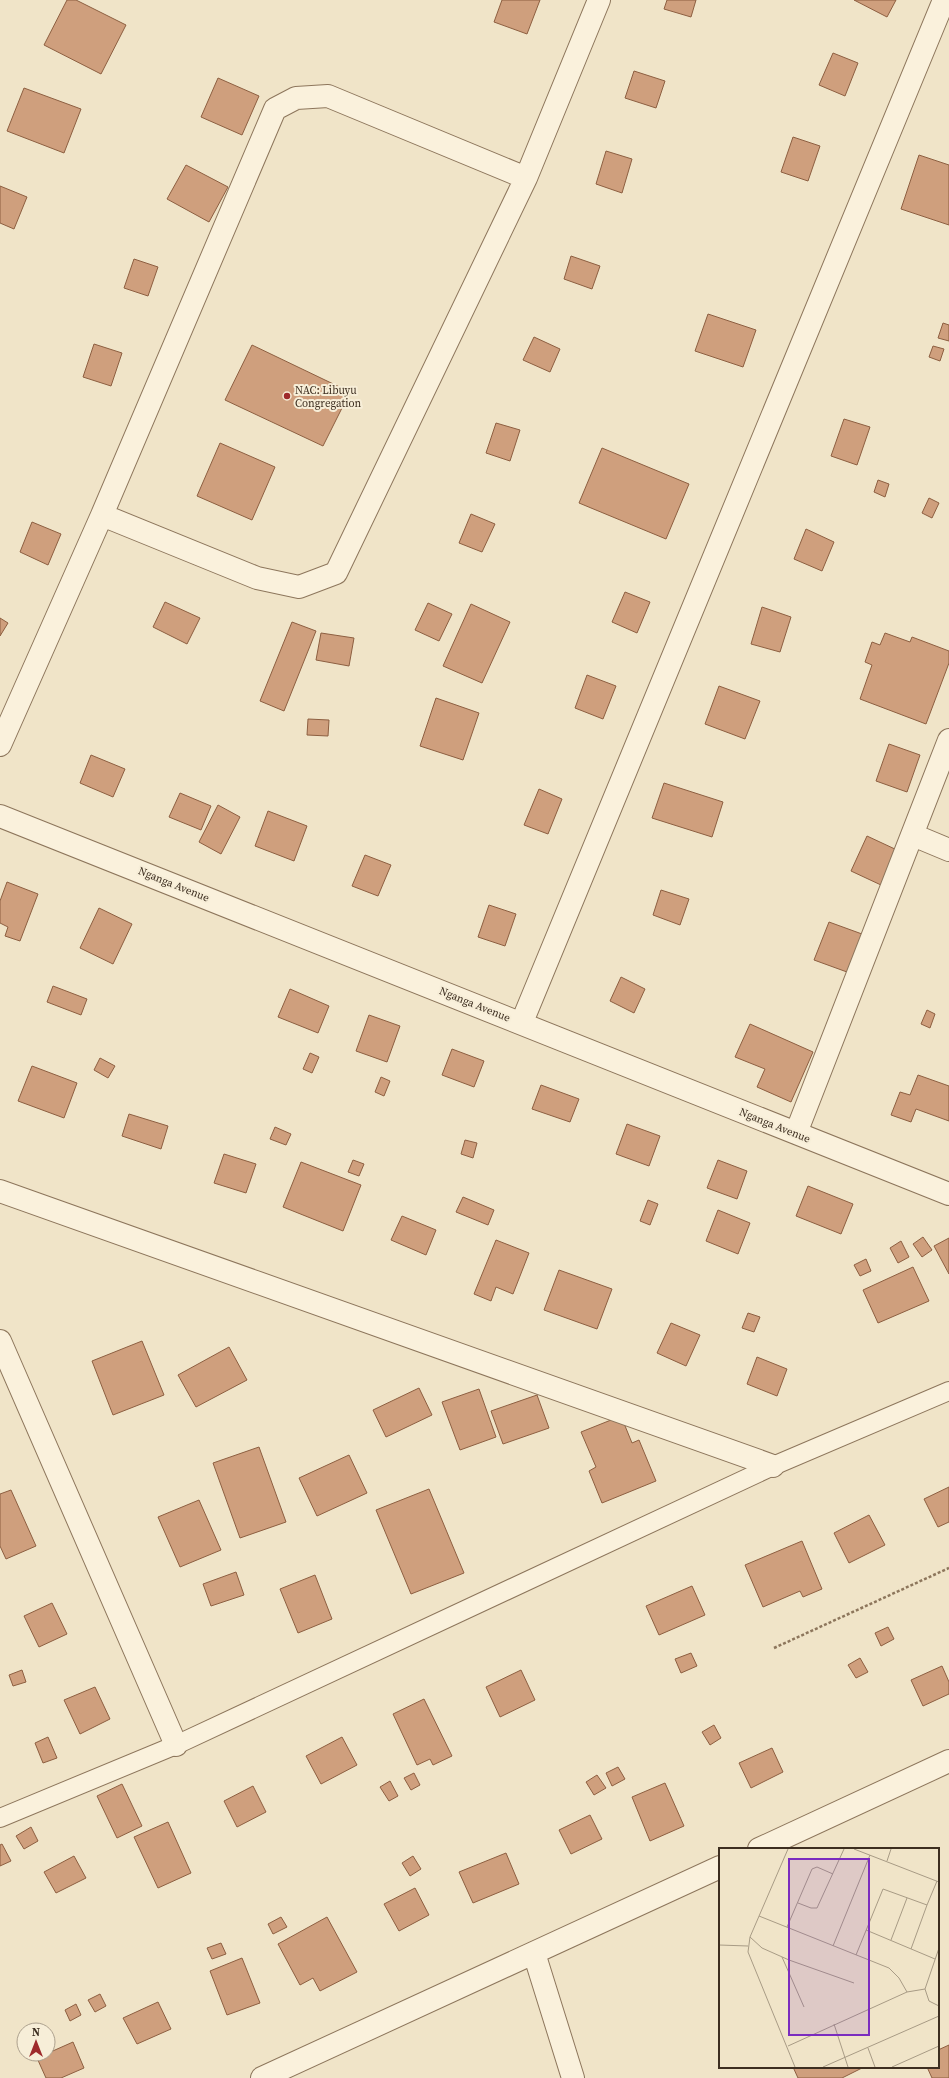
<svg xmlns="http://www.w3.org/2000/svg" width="949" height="2078" font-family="'Source Serif 4',serif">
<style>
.building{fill:#cf9f7d;stroke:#8d5f41}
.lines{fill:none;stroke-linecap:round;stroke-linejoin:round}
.lane-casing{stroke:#8d765c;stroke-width:20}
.street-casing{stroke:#8d765c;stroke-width:24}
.path{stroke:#8d765c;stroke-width:2.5;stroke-dasharray:3 2;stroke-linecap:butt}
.lane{stroke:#faf1dc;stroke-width:18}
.street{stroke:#faf1dc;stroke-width:22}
.poi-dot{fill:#9e2a2b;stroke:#f7eed8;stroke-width:1.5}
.labels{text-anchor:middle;stroke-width:4;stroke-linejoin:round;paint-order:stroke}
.poi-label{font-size:11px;fill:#3d2e20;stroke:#f7eed8;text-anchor:start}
.street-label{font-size:11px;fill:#3d2e20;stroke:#f7eed8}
.inset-road{fill:none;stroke:#a89b85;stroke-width:1}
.view{fill:#7b2cbf;fill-opacity:0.15;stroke:#7b2cbf;stroke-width:2}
.inset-edge{fill:none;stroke:#3d2e20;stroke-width:2}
</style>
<rect width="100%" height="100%" fill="#f0e4c8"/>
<path class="building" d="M67,0H76L126,25L101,74L44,45Z
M502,0H540L527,34L494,22Z
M667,0H696L691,17L664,9Z
M854,0H896L887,17Z
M833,53L858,63L845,96L819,85Z
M634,71L665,81L656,108L625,98Z
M218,78L259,96L242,135L201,117Z
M24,88L81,109L64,153L7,131Z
M793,137L820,146L808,181L781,172Z
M606,151L632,159L622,193L596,184Z
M919,155L949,165V225L901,209Z
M186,165L228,187L209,222L167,199Z
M0,186L27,197L14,229L0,223Z
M571,256L600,266L592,289L564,279Z
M134,259L158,267L148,296L124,288Z
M708,314L756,330L743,367L695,351Z
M943,323L949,325V341L938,338Z
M534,337L560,349L550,372L523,360Z
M94,344L122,353L111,386L83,377Z
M252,345L350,392L323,446L225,400Z
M933,346L944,349L940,361L929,357Z
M844,419L870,427L857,465L831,456Z
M496,423L520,430L510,461L486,453Z
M220,443L275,467L252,520L197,496Z
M602,448L689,484L666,539L579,503Z
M878,480L889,484L885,497L874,492Z
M929,498L939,503L932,518L922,513Z
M471,514L495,524L482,552L459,543Z
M32,522L61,534L48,565L20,552Z
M806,529L834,542L822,571L794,559Z
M625,592L650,602L637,633L612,622Z
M165,602L200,618L187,644L153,627Z
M428,603L452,614L439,641L415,630Z
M471,604L510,622L482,683L443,666Z
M762,607L791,617L780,652L751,644Z
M0,618L8,623L0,636Z
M292,622L316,631L284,711L260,701Z
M321,633L354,638L349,666L316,660Z
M885,633L910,642L912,637L949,651V663L926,724L860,699L872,665L865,662L872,642L880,645Z
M587,675L616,686L603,719L575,708Z
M719,686L760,701L745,739L705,724Z
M436,698L479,713L463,760L420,746Z
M308,719L329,720L328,736L307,735Z
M889,744L920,755L907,792L876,781Z
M91,755L125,769L113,797L80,783Z
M664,783L723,802L712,837L652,818Z
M539,789L562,799L548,834L524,825Z
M180,793L211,806L201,830L169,817Z
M218,805L240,817L221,854L199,842Z
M268,811L307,826L294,861L255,846Z
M867,836L897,850L881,885L851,871Z
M365,855L391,865L378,896L352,886Z
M7,882L38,894L20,941L5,936L8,927L0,923V901Z
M661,890L689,899L680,925L653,915Z
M489,905L516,914L505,946L478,937Z
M99,908L132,924L113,964L80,948Z
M829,922L862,934L847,972L814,960Z
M621,977L645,989L634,1013L610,1001Z
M53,986L87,999L81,1015L47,1002Z
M290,989L329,1006L318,1033L278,1017Z
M927,1010L935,1014L930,1028L921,1024Z
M369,1015L400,1026L387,1062L356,1051Z
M750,1024L813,1052L791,1102L757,1087L765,1069L735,1057Z
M452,1049L484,1061L474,1087L442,1075Z
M310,1053L319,1057L312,1073L303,1069Z
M100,1058L115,1066L108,1078L94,1070Z
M32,1066L77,1083L64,1118L18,1101Z
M918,1075L949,1086V1121L916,1109L911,1122L891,1115L900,1092L910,1095Z
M381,1077L390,1081L384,1096L375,1092Z
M541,1085L579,1099L570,1122L532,1109Z
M129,1114L168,1126L161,1149L122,1136Z
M627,1124L660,1136L649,1166L616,1154Z
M275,1127L291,1134L286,1145L270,1139Z
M465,1140L477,1143L473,1158L461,1154Z
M224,1154L256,1164L246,1193L214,1183Z
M353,1160L364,1164L359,1176L348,1172Z
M718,1160L747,1171L737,1199L707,1188Z
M301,1162L361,1185L343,1231L283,1207Z
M808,1186L853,1204L841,1234L796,1216Z
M463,1197L494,1210L488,1225L456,1212Z
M648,1200L658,1204L650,1225L640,1221Z
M718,1210L750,1223L738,1254L706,1241Z
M402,1216L436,1230L426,1255L391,1240Z
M923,1237L932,1250L922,1257L913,1244Z
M949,1238V1274L934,1246Z
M496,1240L529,1253L513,1294L496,1287L491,1301L474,1294Z
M901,1241L909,1257L898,1263L890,1248Z
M866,1259L871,1271L860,1276L854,1265Z
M913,1267L929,1301L878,1323L863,1290Z
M559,1270L612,1289L597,1329L544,1310Z
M748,1313L760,1317L754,1332L742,1328Z
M671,1323L700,1335L686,1366L657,1353Z
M142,1341L164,1395L113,1415L92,1361Z
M229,1347L247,1380L196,1407L178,1375Z
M757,1357L787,1369L777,1396L747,1384Z
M419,1388L432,1415L386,1437L373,1410Z
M479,1389L496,1437L460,1450L442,1402Z
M537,1395L549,1428L503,1444L491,1411Z
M621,1416L632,1443L639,1440L656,1481L602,1503L589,1471L596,1467L581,1432Z
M259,1447L286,1522L240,1538L213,1463Z
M349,1455L367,1493L317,1516L299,1478Z
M949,1487V1522L938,1527L924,1499Z
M429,1489L464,1573L411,1594L376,1510Z
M11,1490L36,1546L6,1559L0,1546V1494Z
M199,1500L221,1550L180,1567L158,1517Z
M869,1515L885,1545L849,1563L834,1533Z
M802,1541L822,1589L803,1597L800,1591L763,1607L745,1565Z
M236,1572L244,1595L211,1606L203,1584Z
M315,1575L332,1619L298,1633L280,1589Z
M692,1586L705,1615L659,1635L646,1606Z
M52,1603L67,1634L39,1647L24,1616Z
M888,1627L894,1639L881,1646L875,1633Z
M691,1653L697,1666L681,1673L675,1659Z
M860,1658L868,1672L856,1678L848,1665Z
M942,1666L949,1682V1694L923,1706L911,1680Z
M22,1670L26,1682L13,1686L9,1675Z
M521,1670L535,1700L500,1717L486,1687Z
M95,1687L110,1719L80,1734L64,1700Z
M424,1699L452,1756L433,1765L430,1759L417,1765L393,1714Z
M714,1725L721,1738L710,1745L702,1732Z
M48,1737L57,1758L43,1763L35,1743Z
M342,1737L357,1765L321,1784L306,1756Z
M772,1748L783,1772L751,1788L739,1763Z
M618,1767L625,1779L612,1786L606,1773Z
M414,1773L420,1785L411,1790L404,1778Z
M597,1775L606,1788L594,1795L586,1782Z
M390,1781L398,1796L389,1801L380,1787Z
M665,1783L684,1826L650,1841L632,1797Z
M122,1784L142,1826L117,1838L97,1796Z
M253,1786L266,1812L237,1827L224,1801Z
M590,1815L602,1839L571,1854L559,1830Z
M168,1822L191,1873L158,1888L134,1837Z
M31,1827L38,1841L24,1849L16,1836Z
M2,1844L11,1861L0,1866V1845Z
M506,1853L519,1884L473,1903L459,1872Z
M74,1856L86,1878L56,1893L44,1872Z
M413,1856L421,1869L410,1876L402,1863Z
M415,1888L429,1915L399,1931L384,1904Z
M281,1917L287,1927L273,1934L268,1924Z
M327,1917L357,1972L320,1991L313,1978L300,1985L278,1944Z
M221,1943L226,1954L212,1959L207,1948Z
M242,1958L260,2003L227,2015L210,1971Z
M100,1994L106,2006L95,2012L88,2000Z
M158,2002L171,2029L137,2044L123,2018Z
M76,2004L81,2015L70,2021L65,2010Z
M73,2042L84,2068L61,2078H46L37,2058Z
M949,2045V2078H932L927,2067H938V2050Z
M793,2067H864L842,2078H798Z"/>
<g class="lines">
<defs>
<path id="lane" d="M0,1818L176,1745L773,1466L949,1391"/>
<path id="street" d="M102,515L257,578L299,587L336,573L526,178L599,0
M0,745L102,515L275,109L296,98L328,96L526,178
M0,816L949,1194
M913,835L949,850
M522,1022L944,0
M796,1133L949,740
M0,1191L773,1466
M0,1341L176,1745
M759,1849L949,1761
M534,1953L573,2078
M262,2078L720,1867"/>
</defs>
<use href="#lane" class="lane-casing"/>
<use href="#street" class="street-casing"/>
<path class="path" d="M774,1648L949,1568"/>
<use href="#lane" class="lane"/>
<use href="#street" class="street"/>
</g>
<circle class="poi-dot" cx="287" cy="396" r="4"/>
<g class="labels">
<g class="poi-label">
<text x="295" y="394">NAC: Libuyu<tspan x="295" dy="13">Congregation</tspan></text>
</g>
<g class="street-label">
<text transform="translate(174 884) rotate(22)" y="4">Nganga Avenue</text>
<text transform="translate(475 1004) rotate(22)" y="4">Nganga Avenue</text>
<text transform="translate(775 1125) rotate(22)" y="4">Nganga Avenue</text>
</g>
</g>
<g transform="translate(719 1848)">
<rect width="220" height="220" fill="#f0e4c8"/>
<path class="inset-road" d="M69,1L31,89L29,104L76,219M135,1L220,34M168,13L172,1M79,55L92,60H98L125,1M208,57L218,33M40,68L170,120L180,130L188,144L206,141M68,79L93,21L98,19L114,26M147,82L216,111M31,89L43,100L70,112L135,135M172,92L188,50M0,97L29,98M114,98L151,7M220,100L206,141L210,153L220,158M137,107L164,41L208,57L192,101M63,109L85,159M115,176L129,219M69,198L188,144M149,200L156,219M104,219L220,168M173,219L220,198"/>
<path class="view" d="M70,11H150V187H70Z"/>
<rect width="220" height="220" class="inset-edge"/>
</g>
<g transform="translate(36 2042)"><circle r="19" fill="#f7eed8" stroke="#ada18e"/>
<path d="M0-3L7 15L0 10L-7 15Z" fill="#9e2a2b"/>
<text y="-6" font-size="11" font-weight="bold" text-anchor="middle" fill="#3d2e20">N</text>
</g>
</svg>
